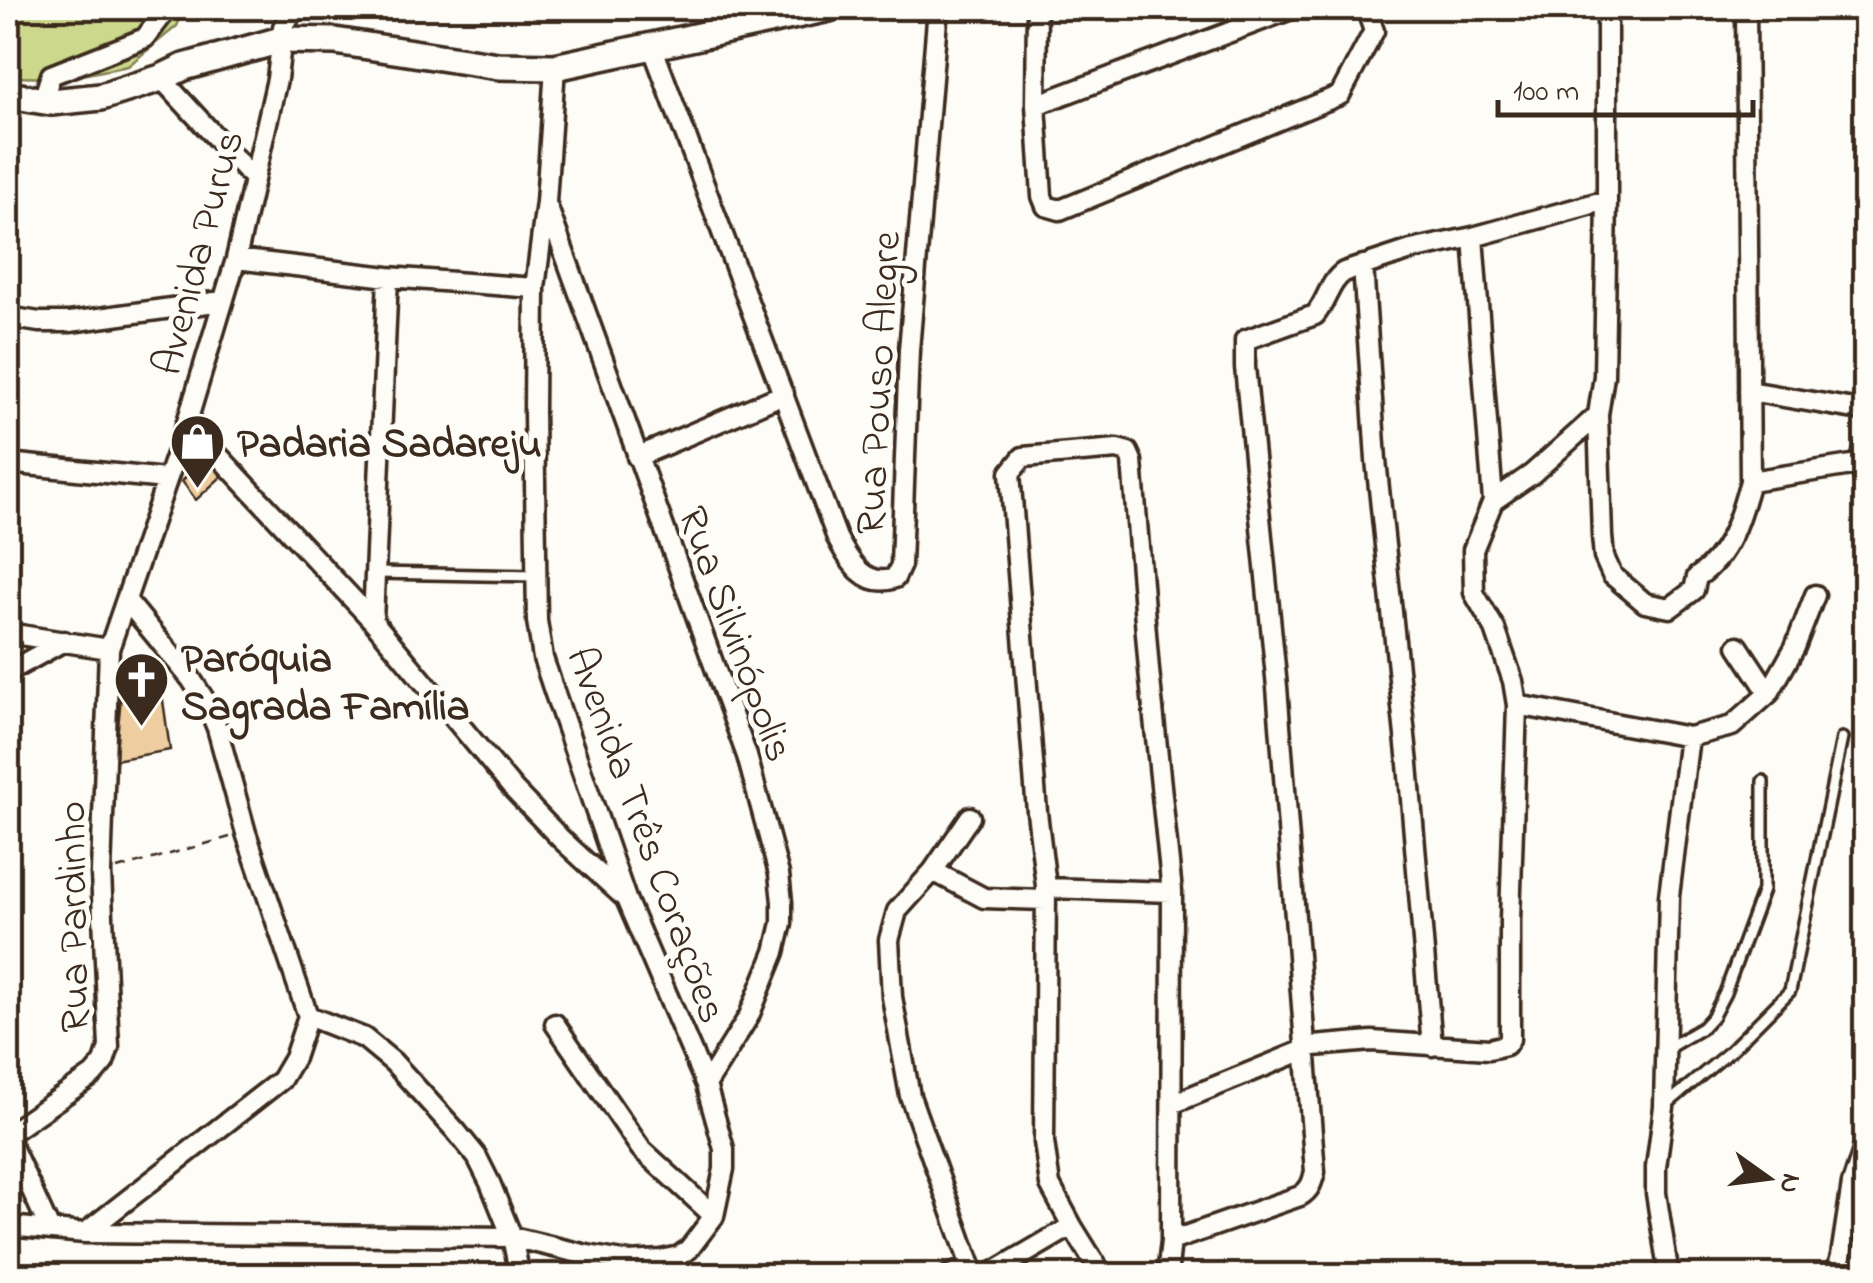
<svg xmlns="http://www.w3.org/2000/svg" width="1873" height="1283" font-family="'Indie Flower',sans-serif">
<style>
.green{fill:#ccd88b;stroke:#848154;stroke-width:2.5}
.building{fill:#eecea0;stroke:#3b2a1e;stroke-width:2.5}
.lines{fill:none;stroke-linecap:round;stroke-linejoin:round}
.lane-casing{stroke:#3b2a1e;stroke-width:16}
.street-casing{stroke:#3b2a1e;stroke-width:25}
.secondary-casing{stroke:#3b2a1e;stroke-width:32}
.path{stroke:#3b2a1e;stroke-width:2.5;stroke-dasharray:10 8;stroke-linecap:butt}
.lane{stroke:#fdfcf7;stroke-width:9}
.street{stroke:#fdfcf7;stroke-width:18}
.secondary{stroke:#fdfcf7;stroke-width:25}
.labels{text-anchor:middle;stroke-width:10;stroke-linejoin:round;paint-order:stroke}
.street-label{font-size:42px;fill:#3b2a1e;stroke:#fdfcf7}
.poi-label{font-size:42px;font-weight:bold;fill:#3b2a1e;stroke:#fdfcf7;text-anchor:start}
</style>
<rect width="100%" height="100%" fill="#fdfcf7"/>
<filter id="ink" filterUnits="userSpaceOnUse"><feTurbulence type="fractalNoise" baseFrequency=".01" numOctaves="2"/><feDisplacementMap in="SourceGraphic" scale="20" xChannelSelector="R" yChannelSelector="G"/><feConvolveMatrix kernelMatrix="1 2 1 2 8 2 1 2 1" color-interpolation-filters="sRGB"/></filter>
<g filter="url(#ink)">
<path class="green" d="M8,8H185L177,26L128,66L66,78L8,77Z"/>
<path class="building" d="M206,466L217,467L221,477L196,500L182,481L191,471Z
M143,685L161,686L170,750L115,760L121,696L124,687Z"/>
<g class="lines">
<defs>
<path id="lane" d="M375,573L536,576
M1666,1049L1702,1028L1713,1016L1725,993L1763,890V781
M1666,1105L1729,1052L1790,991L1842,738"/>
<path id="street" d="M1037,8L1036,105L1042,196L1046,206L1060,210L1340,95L1374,31L1366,8
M1607,8V200L1604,376L1598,415L1602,536L1604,557L1612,575L1645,603L1670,608L1694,590L1697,577C1730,555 1740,517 1750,481L1746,8
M652,46L837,538C849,561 865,589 895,578L901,565L909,350L938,8
M161,78L254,179
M43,100L51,75L145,38L168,8
M1036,105L1294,8
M548,208L747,756L779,874L782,902V923L775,952L749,1016L706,1085
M1473,237L1493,501
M236,259L388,277L535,288
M1363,265L1376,460L1408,764L1432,1046
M8,317L39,322H70L222,301
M1749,391L1866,411
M1598,415L1532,474L1493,501L1473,550L1474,593L1495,629L1513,681L1517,705L1689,737L1732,726L1769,693L1795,647L1815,595
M187,422L373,621L514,790L561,839L623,896
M1866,448L1858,464L1866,481
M637,457L784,394
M8,463L165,479
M1750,481L1858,464
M373,621L388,277
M8,633L109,649
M1738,646L1769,693
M8,672L64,641
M970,817L933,871L897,911L889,940L892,997L910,1096L971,1266L977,1276
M933,871L984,898L1046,900
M1046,888L1172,892
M308,1016L364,1038L393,1062L455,1130L477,1157L490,1183L512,1237L520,1276
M555,1024L641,1149L714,1216
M1172,1104L1314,1046L1372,1041L1489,1049L1506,1045L1510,1039V920L1517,705
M8,1134L93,1075L104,1062L109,1047L101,873L109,649L187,422L236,259L277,79L283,27L291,14L298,8
M8,1138L50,1230
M8,1226L85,1233L512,1237L587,1255L629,1262L662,1260L679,1256L689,1249L714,1216L724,1169V1149L706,1085L626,899L554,691L543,658L537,621L534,412L535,288L546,202L555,67
M85,1233L281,1080L294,1058L308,1016L246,833L217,728L206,702L191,679L127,601
M1171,1241L1300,1196C1310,1190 1312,1183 1315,1172L1277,687L1245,367V340L1315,315C1327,301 1329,282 1344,272L1411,250L1473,237L1607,200
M948,1276L971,1266
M987,1276L1072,1226
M1103,1276L1072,1226L1050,1185L1044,1142L1046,886L1037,812L1010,473L1023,457L1117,449L1128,452L1132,461L1149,670L1172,892L1171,1241L1167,1276
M1669,1276L1656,1193V1167L1664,1107L1669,896L1689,737
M1835,1276L1841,1256L1852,1184L1866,1141"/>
<path id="secondary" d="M8,95L51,102L101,97L161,78L184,67L281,40L335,41L498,66L555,67L829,8"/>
</defs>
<use href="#lane" class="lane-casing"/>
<use href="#street" class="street-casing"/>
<use href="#secondary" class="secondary-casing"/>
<path class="path" d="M117,869L230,837"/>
<use href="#lane" class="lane"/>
<use href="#street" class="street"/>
<use href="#secondary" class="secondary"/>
</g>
</g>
<defs>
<symbol id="shop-pin" viewBox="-11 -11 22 30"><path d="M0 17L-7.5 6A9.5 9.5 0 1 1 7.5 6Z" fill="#3b2a1e" stroke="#fdfcf7"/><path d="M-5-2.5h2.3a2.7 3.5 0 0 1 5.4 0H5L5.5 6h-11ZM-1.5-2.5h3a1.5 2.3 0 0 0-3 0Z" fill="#fff"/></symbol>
<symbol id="church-pin" viewBox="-11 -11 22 30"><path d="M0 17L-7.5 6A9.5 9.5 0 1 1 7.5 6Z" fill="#3b2a1e" stroke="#fdfcf7"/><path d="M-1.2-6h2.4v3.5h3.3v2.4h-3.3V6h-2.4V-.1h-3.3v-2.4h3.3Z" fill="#fff"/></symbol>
</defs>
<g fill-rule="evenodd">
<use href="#shop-pin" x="166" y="410" width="63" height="86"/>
<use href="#church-pin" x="110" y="648" width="63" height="86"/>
</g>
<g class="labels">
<g class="street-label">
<text transform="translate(196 252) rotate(-75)" y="15">Avenida Purus</text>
<text transform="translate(876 383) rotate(-87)" y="15">Rua Pouso Alegre</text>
<text transform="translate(738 633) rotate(70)" y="15">Rua Silvinópolis</text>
<text transform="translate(649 834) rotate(70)" y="15">Avenida Três Corações</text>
<text transform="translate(71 917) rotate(-91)" y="15">Rua Pardinho</text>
</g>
<g class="poi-label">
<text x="237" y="456">Padaria Sadareju</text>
<text x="181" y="671">Paróquia<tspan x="181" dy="48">Sagrada Família</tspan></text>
</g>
</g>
<rect width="1873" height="1283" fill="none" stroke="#fdfcf7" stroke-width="40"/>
<rect x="20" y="20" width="1833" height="1243" fill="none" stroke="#3b2a1e" stroke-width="4" filter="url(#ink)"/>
<g transform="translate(1768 1178) rotate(104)" stroke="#fdfcf7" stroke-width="8" paint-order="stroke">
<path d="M0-8L18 38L0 25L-18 38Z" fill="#3b2a1e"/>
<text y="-15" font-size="28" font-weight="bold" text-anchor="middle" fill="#3b2a1e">N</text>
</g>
<path d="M1498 100v15h255v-15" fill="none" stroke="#3b2a1e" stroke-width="5"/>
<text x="1513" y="100" font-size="30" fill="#3b2a1e" stroke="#fdfcf7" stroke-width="8" paint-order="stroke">100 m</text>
</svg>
